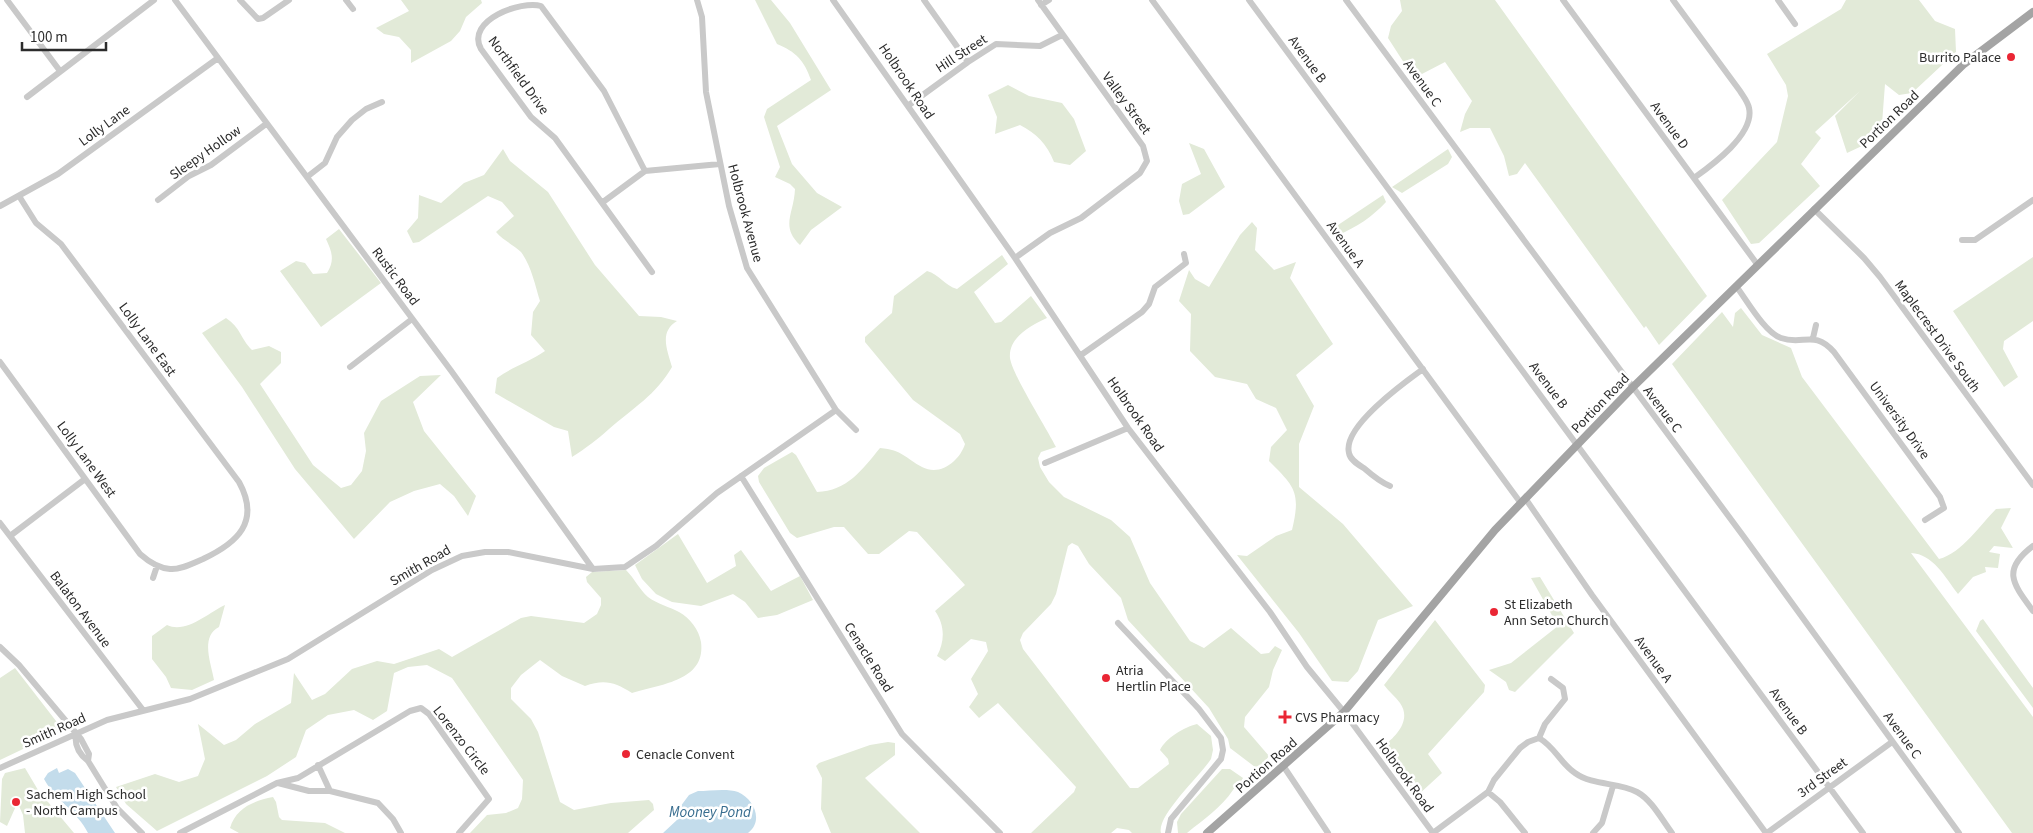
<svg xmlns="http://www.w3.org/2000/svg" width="2033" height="833" font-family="'Source Sans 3',sans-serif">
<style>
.green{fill:#e2ead8}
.water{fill:#c3dceb}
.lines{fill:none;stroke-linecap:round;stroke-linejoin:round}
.minor{stroke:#c9c9c9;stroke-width:6}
.major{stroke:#a4a4a4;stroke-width:8}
.poi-dot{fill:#ea2634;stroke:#fff;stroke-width:2}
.labels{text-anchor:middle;stroke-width:5;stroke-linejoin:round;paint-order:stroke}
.street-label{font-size:14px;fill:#2c2c2c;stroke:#fff}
.poi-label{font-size:14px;fill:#2c2c2c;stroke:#fff;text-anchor:start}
.water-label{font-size:15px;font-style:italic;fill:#386d8f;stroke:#fff}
</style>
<rect width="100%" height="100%" fill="#fff"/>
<path class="green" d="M401,0H481L482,3L466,17L460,31L451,41L411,63V50L399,37L384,34L376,28L409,11Z
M755,0H771L790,23L831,90L777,126L792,164L817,193L842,207L811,230L800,245C780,226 794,214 795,189L790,184L775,177L780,167L764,117L767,109L811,80C804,60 796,52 777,44Z
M1400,0H1495L1707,296L1659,345L1646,326L1644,328L1525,163L1517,174L1509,176L1504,156L1490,128H1470L1460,132L1465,114L1472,101L1445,62L1420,75L1417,83L1388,38L1391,26L1402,11Z
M1846,0H1919L1935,21L1955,29L1956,52L1912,93L1899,95L1885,84L1882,124L1864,145L1847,153L1835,116L1860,91L1815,132L1821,138L1801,164L1820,186L1759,243L1751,244L1722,200L1777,142L1788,96L1786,85L1767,54L1841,9Z
M1008,85L1029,96L1062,103L1074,119L1086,151L1070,165L1054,162C1047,144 1036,133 1020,125L995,134L997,117L988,95Z
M1189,143L1204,149L1225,187L1189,214L1183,215L1179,201L1182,184L1201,174Z
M503,149L510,161L548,192L595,265L639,316L661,317L677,321C659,332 667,349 672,367C656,395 633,408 609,429C597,440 586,448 572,457L568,431L554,427L495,393L497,378C512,367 529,362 545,351L531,335L533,312L540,301C535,285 531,265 521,252C514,245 504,241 496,232L514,216L502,202L488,196L419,242L413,243L407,231L418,218L419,195L441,203L464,183L484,175Z
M1448,149L1452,157L1448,164L1402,193L1392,187Z
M1383,195L1386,202C1372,217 1357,227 1338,235L1332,229Z
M1252,222L1257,228L1255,250L1274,270L1296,262L1290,278L1333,344L1296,375L1314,406L1299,444V487L1343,524L1413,606L1378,620L1358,671L1348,682L1332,681L1299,633L1237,555L1247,556L1276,536L1292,530C1301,492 1295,487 1269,461L1271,447L1287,430L1276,408L1256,399L1247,384L1215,377L1190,351L1191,314L1179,301L1189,270L1195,279L1209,287L1240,235Z
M339,229L381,283L321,327L280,271L296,261L305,263L313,274L327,273C335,260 332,252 326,239Z
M1002,255L1008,264L974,292L995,323L1001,322L1031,296L1047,318C1032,325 1008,337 1010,358C1012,374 1047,429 1056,447L1041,452L1038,458L1040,467L1049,482L1064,497L1111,520L1130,537L1150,583L1190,641L1204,648L1231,628L1261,654L1269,653L1275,646L1282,650L1273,670L1269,687L1245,717L1244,727L1269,756L1262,765L1255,767L1230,748L1228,739L1209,708L1128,620L1121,598L1089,564L1078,546L1072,543L1068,546L1056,594L1051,604L1023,633L1020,640L1023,649L1130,788H1138L1169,764L1168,759L1160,750C1166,738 1184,727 1197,724L1211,736L1213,750L1211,759C1201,775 1156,816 1161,833H1132L1129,830L1117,828L1111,833H1031L1074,792L1076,787L998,703L979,718L969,707L978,694L971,679L988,651L986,642L971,639L945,661L937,656C945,641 945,625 935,611L965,585L917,532L909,531L879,554H868L844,527H834L797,538L790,533L759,482L758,476L764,468L792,452L796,455L817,492C847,491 862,470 880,448C903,450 905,458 922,467C941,477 960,460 965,444L960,434L913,400L865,342V337L892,313L894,296L927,271C939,274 945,286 957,289Z
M2033,257V321L2004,341L2003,349L2018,377L2004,387L1953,311Z
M1741,308L1762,335L1791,348L1802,377L1939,559C1962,553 1980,525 1996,509L2011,508L2001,528L2013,548L1994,546L1989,552L2000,554L1998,568L1985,567L1986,572L1973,577L1958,594C1945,577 1933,554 1911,553L2033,717V833H2012L1672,364L1722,312L1733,327L1735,313Z
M226,318C241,328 240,338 252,350L269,346L281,352V363L260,384L313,465L341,488L351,485L362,471L366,451L364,433L381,401L420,376L441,375L413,402L424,431L476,496L468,516L454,496L440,484L414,491L390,502L354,539L295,469L242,387L202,333Z
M678,534L707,583L736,566L734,555L741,550L771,591L800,576L813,600L777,615L758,618L745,602L733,594L701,606L672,602L656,594L642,579L635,565Z
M626,570C634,578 640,590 648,597C657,604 670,607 679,612C690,618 699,630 701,642C706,681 661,684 632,693C615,682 604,679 585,686L562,676L540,660L521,675L511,688V699L531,719L538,732L560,802L574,810L611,803L649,800L653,804L654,810L628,833H470L487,815L506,813L518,808L522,799L523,780L452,678L427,665L408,667L394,673L387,711L373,720L354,710L328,715L306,730L296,757L267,776L157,831L126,804L116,787L155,774L179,782L198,776L205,759L198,724L224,745L236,740L255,724L291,703L294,673L312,700L325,694L352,669L377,661L394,664L439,649L452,657L521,618L531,616L584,623L597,614L601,605V598L587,582L586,577L592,572Z
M1540,577L1574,633L1515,692L1509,690L1506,682L1489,670L1511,663L1558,626L1531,578Z
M225,605L219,627C200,637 211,663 214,680L192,690L171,688L166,677L152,659V636L167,625C186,634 208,613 225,605Z
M1983,619L2033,688V708L1976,631L1980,621Z
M1435,620L1485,685L1484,692L1428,754L1442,773L1418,795H1412L1396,773L1383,746C1396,737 1412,720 1400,703C1395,696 1389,692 1384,685Z
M15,668L63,730L0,760V678Z
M888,742L895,743V755L865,778L920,833H831L821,809L822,778L816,766L819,763L870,745Z
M25,768L38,790L74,833H25L23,815L19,806H16L7,826L0,822L2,779L5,773Z
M1222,769H1230L1243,778C1241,783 1236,786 1233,790C1221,808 1204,819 1187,833H1178L1177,822L1181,814Z
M273,797L276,802L279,817L282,820L325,823L345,833H239L230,828C236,808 253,801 273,797Z"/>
<path class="water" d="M57,768L59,773L68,769L75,773L115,833H88C78,812 55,800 44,779L48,773Z
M698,791C709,791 727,788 738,792C754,799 764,821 748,833H663L678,819L680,807L689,795Z"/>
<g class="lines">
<path class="minor" d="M7,0L60,71
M175,0L452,372L593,569
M240,0L258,19L263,18L289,0
M346,0L353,9
M697,0L702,17L706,92L729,206L747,268L836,410L856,430
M833,0L1015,258L1128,428L1270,612L1307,667L1344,712L1433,833
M924,0L968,62
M1152,0L1520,502
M1249,0L1863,833
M1346,0L1744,537L1959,833
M1563,0L1757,264
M1673,0L1740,91C1743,96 1748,102 1749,108C1755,134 1712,165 1694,178
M1778,0L1795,24
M1041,5L1049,0
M27,97L154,0
M909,105L968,62L996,44L1040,46L1062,35
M645,171L604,91L541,6C522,0 465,20 481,49L531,117L555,138L652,272
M307,177L325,163L337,137L352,120L366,109L382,102
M158,200L189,176L211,165L266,124
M603,202L645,171L720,164
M0,206L58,174L218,58
M1814,209L1864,258L1880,277L2033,485
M1962,240H1975L2033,200
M1015,258L1050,233L1081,218L1140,173L1147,161L1143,146L1038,0
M1736,286C1746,299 1765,333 1781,338C1803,346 1814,329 1834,352L1940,497L1944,508L1925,520
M1813,338L1816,325
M1081,355L1142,312L1149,304L1155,287L1186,263L1184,254
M0,362L140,554C149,562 158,568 170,569C181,570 193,563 203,559C237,543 261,522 239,482L61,244L36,223L19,196
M350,367L412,319
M1045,463L1128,428
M741,476L902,734L1000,833
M1390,486C1380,482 1373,476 1365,469C1359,465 1350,460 1349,453C1342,427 1405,382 1423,369
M1525,498L1592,595L1766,833
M0,523L143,710
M10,536L85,479
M2033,546C2001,570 2013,584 2033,611
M153,578L157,566
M1118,623L1199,709L1221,738L1223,750L1221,759L1171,819L1168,833
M0,647L19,665L81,739L89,754L88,761
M76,733C74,745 79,754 88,761L117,808L142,833
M1539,738L1545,724L1565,699L1563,688L1551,679
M318,765L330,791
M1284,767L1328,833
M0,768L107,720L190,699L288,659L432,570L462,556L485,552H508L593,569L625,567L656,546L717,493L836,410
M278,783L309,791H330L378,803L393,819L401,833
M1488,792L1500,802L1525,833
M180,833L277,783L298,778L410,711L421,708L429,714L489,799L459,833
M1433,833L1488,792L1494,780L1520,748L1528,742L1539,738C1555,747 1560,763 1575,773C1593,786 1618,782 1637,792C1652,800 1662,820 1672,833
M1593,833L1602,823L1613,786
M1767,833L1892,742"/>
<path class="major" d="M1207,833L1344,712L1495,530L1632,388L1964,64L2033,12"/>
</g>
<g class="poi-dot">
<circle cx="2011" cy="57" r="5"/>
<circle cx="1494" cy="612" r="5"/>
<circle cx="1106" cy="678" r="5"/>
<path d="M1282.5 709.5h5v5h5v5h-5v5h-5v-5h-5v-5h5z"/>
<circle cx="626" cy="754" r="5"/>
<circle cx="16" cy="802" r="5"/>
</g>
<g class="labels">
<g class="street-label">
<text transform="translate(961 53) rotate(-33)" y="5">Hill Street</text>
<text transform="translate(1308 59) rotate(54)" y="5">Avenue B</text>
<text transform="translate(519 75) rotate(54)" y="5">Northfield Drive</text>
<text transform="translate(907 81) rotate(56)" y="5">Holbrook Road</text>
<text transform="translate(1423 83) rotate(54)" y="5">Avenue C</text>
<text transform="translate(1127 103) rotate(54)" y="5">Valley Street</text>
<text transform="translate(1889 119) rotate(-44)" y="5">Portion Road</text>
<text transform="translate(104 125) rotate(-36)" y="5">Lolly Lane</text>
<text transform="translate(1670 125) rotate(54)" y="5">Avenue D</text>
<text transform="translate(205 152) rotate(-35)" y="5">Sleepy Hollow</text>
<text transform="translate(746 213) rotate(75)" y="5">Holbrook Avenue</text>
<text transform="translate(1346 244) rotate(54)" y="5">Avenue A</text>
<text transform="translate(396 276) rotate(53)" y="5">Rustic Road</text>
<text transform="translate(1938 336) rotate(54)" y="5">Maplecrest Drive South</text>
<text transform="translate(148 339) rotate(54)" y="5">Lolly Lane East</text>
<text transform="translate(1549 385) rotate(53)" y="5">Avenue B</text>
<text transform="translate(1600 403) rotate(-46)" y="5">Portion Road</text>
<text transform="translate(1663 409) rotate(53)" y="5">Avenue C</text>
<text transform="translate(1136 414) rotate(55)" y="5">Holbrook Road</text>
<text transform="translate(1900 420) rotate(54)" y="5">University Drive</text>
<text transform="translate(87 459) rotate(54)" y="5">Lolly Lane West</text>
<text transform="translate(420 565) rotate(-30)" y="5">Smith Road</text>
<text transform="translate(81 609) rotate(53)" y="5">Balaton Avenue</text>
<text transform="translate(869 657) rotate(58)" y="5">Cenacle Road</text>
<text transform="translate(1654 659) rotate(54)" y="5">Avenue A</text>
<text transform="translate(1789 711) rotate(54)" y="5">Avenue B</text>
<text transform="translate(54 730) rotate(-24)" y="5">Smith Road</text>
<text transform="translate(1903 735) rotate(54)" y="5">Avenue C</text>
<text transform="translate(462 740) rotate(52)" y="5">Lorenzo Circle</text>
<text transform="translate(1266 765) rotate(-41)" y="5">Portion Road</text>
<text transform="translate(1405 775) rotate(54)" y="5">Holbrook Road</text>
<text transform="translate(1822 777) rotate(-36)" y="5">3rd Street</text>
</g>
<g class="poi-label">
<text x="2001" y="62" text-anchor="end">Burrito Palace</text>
<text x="1504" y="609">St Elizabeth<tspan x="1504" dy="16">Ann Seton Church</tspan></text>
<text x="1116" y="675">Atria<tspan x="1116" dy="16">Hertlin Place</tspan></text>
<text x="1295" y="722">CVS Pharmacy</text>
<text x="636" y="759">Cenacle Convent</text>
<text x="26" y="799">Sachem High School<tspan x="26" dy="16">- North Campus</tspan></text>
</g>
<g class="water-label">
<text x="710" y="817">Mooney Pond</text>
</g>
</g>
<path d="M22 42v8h84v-8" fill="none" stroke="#2c2c2c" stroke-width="2.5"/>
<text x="30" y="42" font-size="15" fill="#2c2c2c" stroke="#ffffff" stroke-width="4" paint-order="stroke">100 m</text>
</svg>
